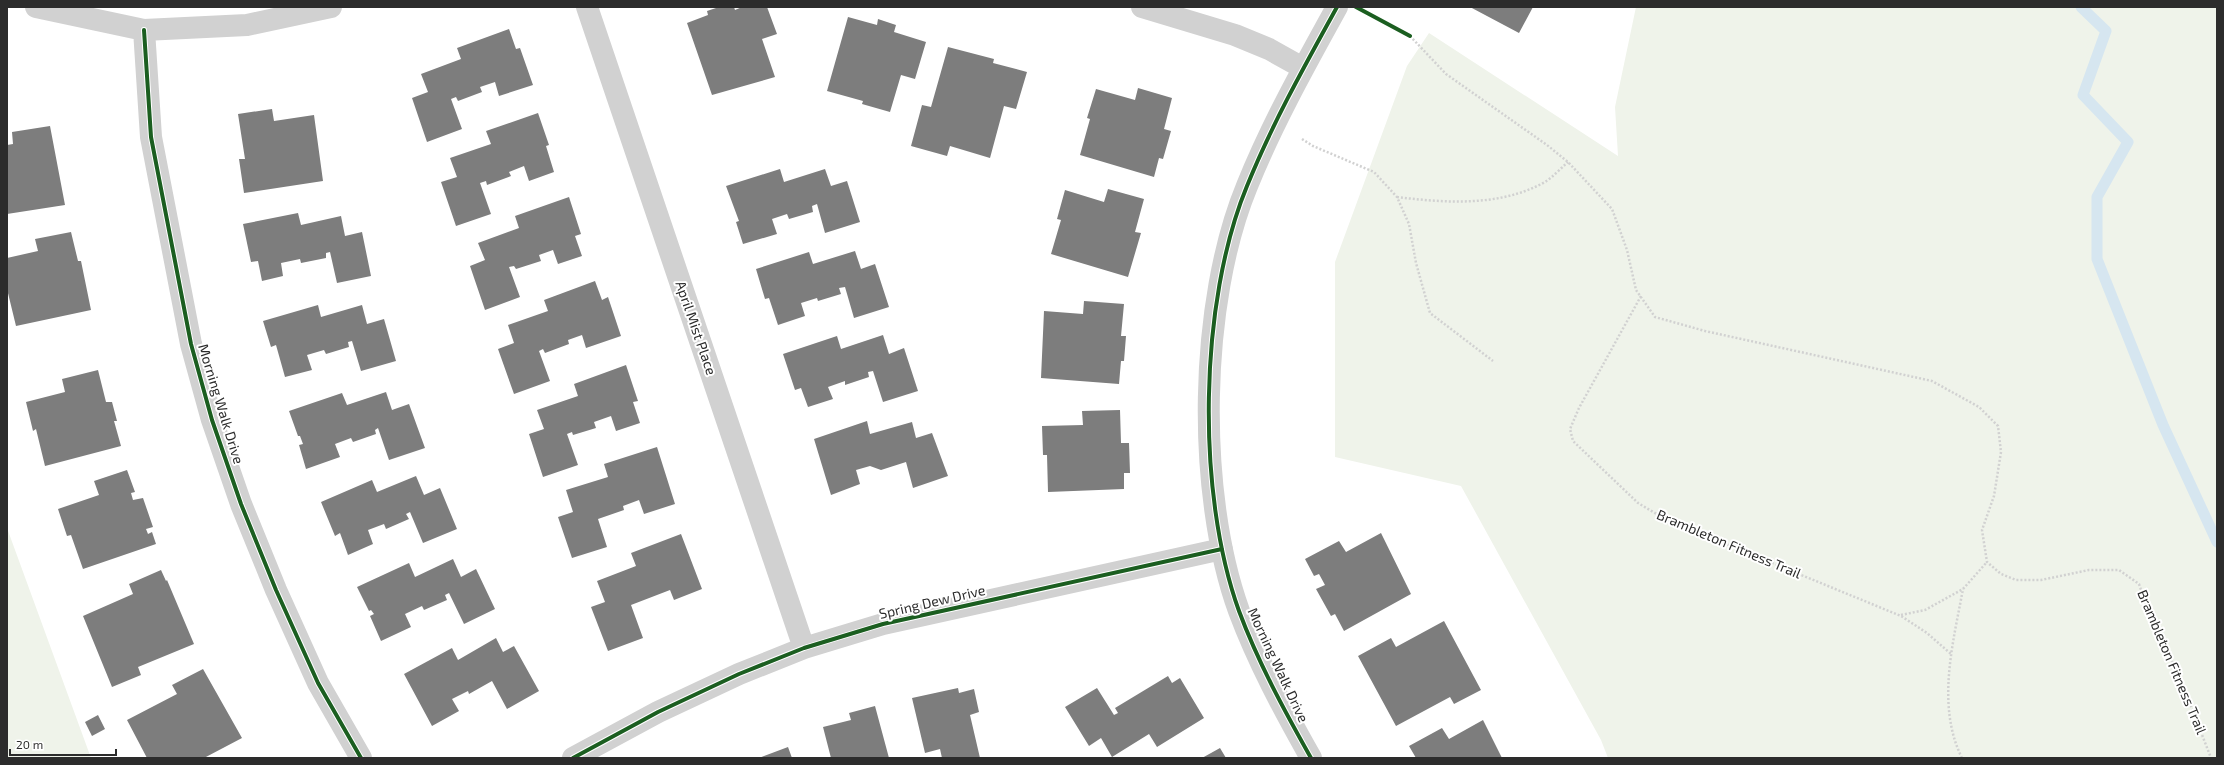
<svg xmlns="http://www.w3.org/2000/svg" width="2224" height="765" font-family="'Exo 2',sans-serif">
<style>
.green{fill:#eff3ea}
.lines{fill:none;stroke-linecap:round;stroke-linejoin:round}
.stream{stroke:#d6e6f0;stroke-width:11}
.building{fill:#7d7d7d}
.path{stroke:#d1d1d1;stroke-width:2.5;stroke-dasharray:2 2;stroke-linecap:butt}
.minor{stroke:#d1d1d1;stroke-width:22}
.cycleway-casing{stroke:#fff;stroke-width:6}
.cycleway{stroke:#1b5e20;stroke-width:4}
.labels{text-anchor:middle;stroke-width:4;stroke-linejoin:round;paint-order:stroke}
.street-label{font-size:14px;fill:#2c2c2c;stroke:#fff}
</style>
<rect width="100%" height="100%" fill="#fff"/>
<path class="green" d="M1636,7H2217V758H1608L1601,740L1461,486L1335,457V262L1407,66L1429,33L1618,156L1615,107Z
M7,528L91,758H7Z"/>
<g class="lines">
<path class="stream" d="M2081,7L2106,31L2083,95L2128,142L2097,197V259L2163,425L2217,542"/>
</g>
<path class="building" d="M719,7H734L735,10L742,7H767L777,34L762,39L775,77L712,95L687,23L708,15L707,11Z
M1470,7H1533L1519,33Z
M848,17L877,25L878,19L896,25L894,32L926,42L915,79L901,75L890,112L862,104L863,101L827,91Z
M509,29L516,49L520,48L533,85L499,96L495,82L480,87L482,92L458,101L456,97L451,99L462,129L427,142L412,98L428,92L421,74L461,59L457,48Z
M948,47L994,59L993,63L1027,72L1016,109L1004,106L990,158L950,146L947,156L911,146L922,105L931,107Z
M1138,88L1172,98L1164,129L1171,131L1163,159L1159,158L1154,177L1080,155L1090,119L1087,118L1096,89L1135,100Z
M272,109L274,121L314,115L323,181L244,193L239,159H245L238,114Z
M538,113L549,145L546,146L554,172L529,181L524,166L509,172L511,176L487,185L486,181L480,183L491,214L456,226L441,182L457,177L450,158L491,144L486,131Z
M50,126L65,205L7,214V145L13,144L12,132Z
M780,169L784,182L825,169L831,186L847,181L860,222L825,233L817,204L812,206L813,212L789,219L787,214L772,219L777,234L743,244L736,222L739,221L726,186Z
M1108,189L1144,199L1135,232L1141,233L1128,277L1051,254L1061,220L1057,219L1065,190L1104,202Z
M569,197L581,234L575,236L582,256L558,264L553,250L539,255L541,261L516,269L514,266L509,267L520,297L485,310L470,266L485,260L478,243L519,228L515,216Z
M298,213L301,225L341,216L345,236L362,232L371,276L337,283L330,252L326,253V258L301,263L300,259L281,263L283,276L262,281L258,261L251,262L243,224Z
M71,232L78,261H81L91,310L16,326L7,289V258L38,251L35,239Z
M855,251L861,269L875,264L889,307L854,318L845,287L839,288L841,294L818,301L817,298L801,303L805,316L778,325L769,298L765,299L756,269L809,252L813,264Z
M595,281L602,300L608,297L621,336L586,348L582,335L568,340L569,344L545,353L543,349L539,351L550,381L514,394L498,349L514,343L508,325L548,311L544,300Z
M1084,301L1124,304L1121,336H1126L1124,361H1121L1119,384L1041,378L1044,311L1083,314Z
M318,305L321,317L362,305L367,324L384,319L396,361L361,371L352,341L348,342L349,347L326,354L324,350L307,355L312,370L285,377L276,345L271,347L263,321Z
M883,335L889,354L904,348L918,391L883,402L873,371L868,372L869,377L845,385V381L828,387L833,399L808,407L801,388L795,390L783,354L837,336L841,349Z
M626,365L638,401L633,402L640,423L616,431L611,416L594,422L596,428L573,435L572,432L567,434L578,465L543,477L529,434L544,429L537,410L578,396L574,384Z
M98,370L106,402H112L117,421H114L121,446L45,466L36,429L33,431L26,402L65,392L62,379Z
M386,392L392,410L409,404L425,448L389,460L378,428L375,430L376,434L353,442L351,438L335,444L340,457L306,469L299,445L303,444L300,436H298L289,411L342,393L347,405Z
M1120,410L1121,443H1129L1130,473H1124V489L1048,492L1047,455H1043L1042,426L1083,425L1082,411Z
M867,421L870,434L912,422L916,438L932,433L948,476L913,488L906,462L881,470L870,466L856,470L860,484L831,495L814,439Z
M657,447L675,504L644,514L639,500L623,506L624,510L598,519L607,547L572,558L558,517L573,512L566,490L608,477L604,464Z
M127,470L135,492L131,493L133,500L143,498L153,527L146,529L148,534L152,532L156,544L83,569L71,535L67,536L58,509L99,495L94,481Z
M416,476L424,495L440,488L457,529L423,543L410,512L406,514L409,519L386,529L384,524L368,530L373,544L348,555L340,533L335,536L321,502L372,480L377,492Z
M1381,533L1411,594L1344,631L1335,614L1331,616L1316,589L1325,585L1319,574L1314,576L1305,559L1339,541L1346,552Z
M681,534L702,589L674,600L670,590L631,605L643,638L608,651L591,607L605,602L597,581L636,566L631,553Z
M453,559L461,577L476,569L495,609L464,624L449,593L445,595L447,600L424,610L422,606L405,614L411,627L381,641L370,616L374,614L371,610L369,611L357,587L409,563L415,577Z
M161,570L166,581L167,580L194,644L138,667L141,675L112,687L83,616L133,594L129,584Z
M1444,621L1481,690L1454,704L1450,697L1396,726L1358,656L1391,638L1396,647Z
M496,638L503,652L514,646L539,691L507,709L492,681L469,694L468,691L452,699L459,711L432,726L404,674L452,648L458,660Z
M203,669L242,738L204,758H147L127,720L177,694L172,685Z
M1168,676L1172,683L1180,678L1204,718L1157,747L1149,734L1112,757L1101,738L1089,746L1065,707L1097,688L1114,715L1118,713L1115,708Z
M958,688L959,693L974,689L979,712L970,715L980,758H942L940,749L925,753L912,698Z
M875,706L889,758H831L823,727L851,720L849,713Z
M98,715L105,729L92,736L85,722Z
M1483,720L1502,758H1416L1409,746L1442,728L1449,739Z
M788,747L792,758H759Z
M1220,748L1226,758H1202Z"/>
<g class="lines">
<path class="path" d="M1410,36L1446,74L1547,145L1568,162L1612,209L1627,250L1636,290L1655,317L1705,331L1932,381L1979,407L1998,426L2001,452L1994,496L1982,530L1987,562L2001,574L2016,580H2041L2089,570H2119L2139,584L2150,617L2178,673L2211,758
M1302,139L1313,146L1374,172L1397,197L1409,224L1416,263L1430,313L1493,361
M1397,197C1446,203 1500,207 1545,182C1553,177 1561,168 1568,162
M1641,296L1579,408L1570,429L1573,441L1638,503L1665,519L1901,616L1927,633L1951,654
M1901,615L1925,610L1963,589L1987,562
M1962,758C1936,706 1953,643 1963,589"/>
<path class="minor" d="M36,7L144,30L247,25L331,7
M587,7L804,648
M1142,7L1235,35L1269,49L1303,68
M144,30L151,137L191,344L212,420L241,504L276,590L318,683L361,758
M573,758L658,712L739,674L804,648L883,624L1222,549
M1311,758C1284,710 1258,662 1239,611C1196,492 1199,302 1247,186C1272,124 1305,65 1337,7"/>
<defs>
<path id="cycleway" d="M1356,7L1410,36
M144,30L151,137L191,344L212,420L241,504L276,590L318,683L361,758
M573,758L658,712L739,674L804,648L883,624L1222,549
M1311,758C1284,710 1258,662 1239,611C1196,492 1199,302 1247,186C1272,124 1305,65 1337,7"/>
</defs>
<use href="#cycleway" class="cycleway-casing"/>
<use href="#cycleway" class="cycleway"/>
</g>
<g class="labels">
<g class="street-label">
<text transform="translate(696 328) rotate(71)" y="5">April Mist Place</text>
<text transform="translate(221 404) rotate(73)" y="5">Morning Walk Drive</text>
<text transform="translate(1729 544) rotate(23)" y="5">Brambleton Fitness Trail</text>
<text transform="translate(932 602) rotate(-13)" y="5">Spring Dew Drive</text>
<text transform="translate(2172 662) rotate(67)" y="5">Brambleton Fitness Trail</text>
<text transform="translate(1278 665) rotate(65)" y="5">Morning Walk Drive</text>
</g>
</g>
<rect width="2224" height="765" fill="none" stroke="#2c2c2c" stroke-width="16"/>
<path d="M10 749v6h106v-6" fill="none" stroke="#2c2c2c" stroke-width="2"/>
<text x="16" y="749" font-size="12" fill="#2c2c2c" stroke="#ffffff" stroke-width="3" paint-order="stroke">20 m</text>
</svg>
